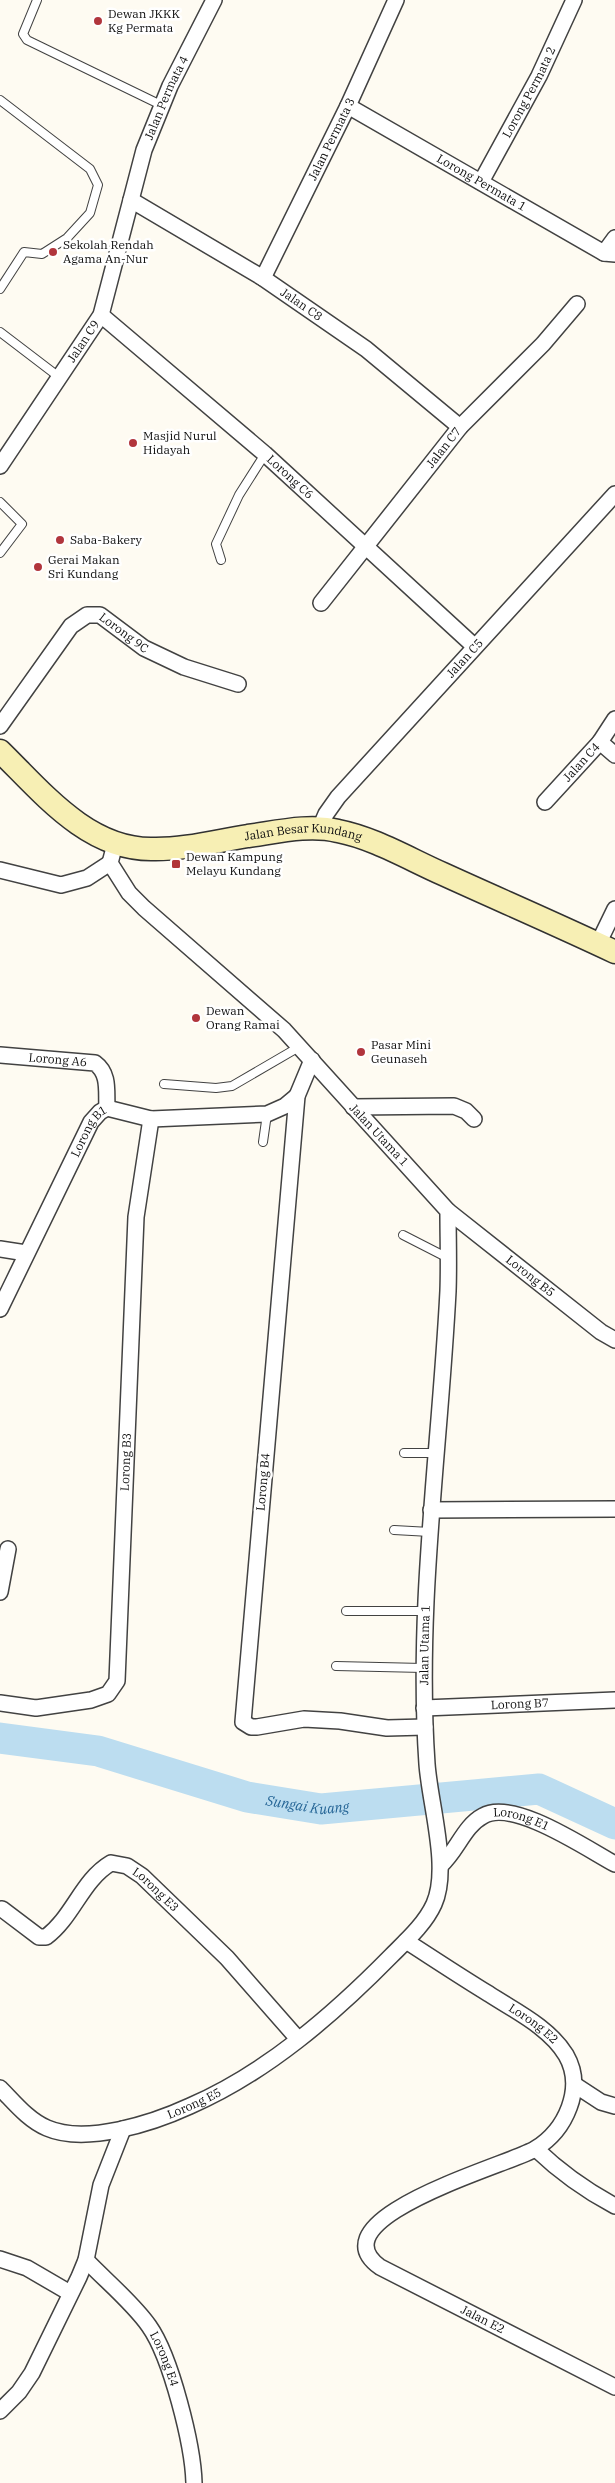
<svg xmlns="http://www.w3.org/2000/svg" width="615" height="2483" font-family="'IBM Plex Serif',serif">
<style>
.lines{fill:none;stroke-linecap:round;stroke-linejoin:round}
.river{stroke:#bcddf0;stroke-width:31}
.service-casing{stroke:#424242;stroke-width:10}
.minor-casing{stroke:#424242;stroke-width:18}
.secondary-casing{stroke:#313131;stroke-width:25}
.service{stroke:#fff;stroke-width:8}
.minor{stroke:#fff;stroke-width:15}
.secondary{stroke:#f7efb4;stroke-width:22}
.poi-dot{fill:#b1353c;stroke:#fff;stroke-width:2}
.labels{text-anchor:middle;stroke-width:5;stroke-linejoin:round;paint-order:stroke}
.poi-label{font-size:12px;fill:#0f0f0f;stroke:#fff;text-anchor:start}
.street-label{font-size:12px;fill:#0f0f0f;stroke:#fff}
.water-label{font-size:14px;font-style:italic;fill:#246495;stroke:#fff}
</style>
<rect width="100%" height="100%" fill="#fefbf2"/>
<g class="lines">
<path class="river" id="s1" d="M0,1738L98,1751L247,1797L321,1809L539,1789L615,1824"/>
<defs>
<path id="service" d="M37,0L23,34L27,40L161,105
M0,100L90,169L98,185L90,213L67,238L42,254L24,252L0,289
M0,332L59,377
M0,502L22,524L0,553
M221,560L216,544L239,495L265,454
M164,1084L216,1088L232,1086L299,1047
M263,1142L267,1114
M403,1235L448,1258
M404,1453H435
M394,1530L430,1532
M346,1611H426
M336,1666L423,1668"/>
<g id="minor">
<path id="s2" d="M348,106L604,253L615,254"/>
<path id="s3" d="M481,182L539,76L574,0"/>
<path id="s4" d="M131,200L263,278L366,349L460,427"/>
<path d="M604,253L615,238"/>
<path id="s5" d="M263,278L348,106L396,0"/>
<path id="s6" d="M101,315L265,454L474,646"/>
<path id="s7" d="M0,466L101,315L144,150L170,86L214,0"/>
<path id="s8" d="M321,603L460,427L543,344L577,304"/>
<path id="s9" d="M0,726L71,626L87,615H100L144,648L184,667L238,684"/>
<path d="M600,742L615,755"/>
<path id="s10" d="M545,802L600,742L615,719"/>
<path id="s11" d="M320,828L326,814L338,797L615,494"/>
<path d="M0,870L61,885L87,878L110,863"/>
<path d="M598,944L615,909"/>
<path id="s12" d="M0,1055L95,1063C110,1074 106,1092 107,1108"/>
<path d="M312,1060L297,1096L243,1722L251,1727H257L304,1719L340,1721L387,1728L425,1727"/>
<path d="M353,1107L454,1106L466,1111L474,1119"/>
<path id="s13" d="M448,1211L601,1332L615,1340"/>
<path d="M0,1249L26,1253"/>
<path id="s14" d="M0,1309L91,1122L100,1112L107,1108L151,1119L267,1114L285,1106L297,1096"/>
<path d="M431,1510L615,1509"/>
<path d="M0,1592L8,1549"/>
<path id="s15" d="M0,1703L36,1708L91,1700L108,1694L117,1681L136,1217L151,1119"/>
<path id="s16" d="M424,1708L615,1700"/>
<path id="s17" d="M441,1865C457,1851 464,1826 483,1816C513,1798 587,1849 615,1864"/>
<path id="s18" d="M2,1909L39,1937H46C73,1917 82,1880 111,1863L127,1866L142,1876L227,1958L298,2039"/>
<path id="s19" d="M406,1941C434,1959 461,1977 489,1994C515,2011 549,2027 566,2055C585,2088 566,2130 535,2149C511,2164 312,2218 380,2267L615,2387"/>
<path d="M575,2085L601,2102L615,2106"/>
<path id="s20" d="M0,2088C14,2102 28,2120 47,2128C86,2145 153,2123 190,2106C266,2073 333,2015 391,1956C406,1941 425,1924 434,1904C450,1868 430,1805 427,1764C416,1606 440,1449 448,1291C449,1264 448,1237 448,1211L284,1030L144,908L129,893L110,863L115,844"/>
<path d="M536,2149C560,2172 585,2190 615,2206"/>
<path d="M0,2259L27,2268L70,2293"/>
<path id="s21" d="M86,2260C106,2281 133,2303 149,2326C171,2357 193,2445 194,2483"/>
<path d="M0,2411L19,2392L32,2373L79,2277L86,2260L101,2185L123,2129"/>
</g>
<g id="secondary">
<path id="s22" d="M0,751C42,792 87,849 151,849C183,850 217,841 248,836C277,832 309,824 338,831C374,838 409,859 443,874C500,900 558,925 615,952"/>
</g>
</defs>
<use href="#service" class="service-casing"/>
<use href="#minor" class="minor-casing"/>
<use href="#secondary" class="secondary-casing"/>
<use href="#service" class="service"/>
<use href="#minor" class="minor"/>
<use href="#secondary" class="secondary"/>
</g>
<g class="poi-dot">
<circle cx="98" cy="21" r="5"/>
<circle cx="53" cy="252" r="5"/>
<circle cx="133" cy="443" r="5"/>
<circle cx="60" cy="540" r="5"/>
<circle cx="38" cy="567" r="5"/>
<rect x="171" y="859" width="10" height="10" rx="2.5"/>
<circle cx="196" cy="1018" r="5"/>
<circle cx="361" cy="1052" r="5"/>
</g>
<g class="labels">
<g class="poi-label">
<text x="108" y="18">Dewan JKKK<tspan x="108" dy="14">Kg Permata</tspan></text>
<text x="63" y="249">Sekolah Rendah<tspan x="63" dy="14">Agama An-Nur</tspan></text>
<text x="143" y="440">Masjid Nurul<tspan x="143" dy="14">Hidayah</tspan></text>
<text x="70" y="544">Saba-Bakery</text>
<text x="48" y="564">Gerai Makan<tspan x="48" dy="14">Sri Kundang</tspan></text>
<text x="186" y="861">Dewan Kampung<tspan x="186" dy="14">Melayu Kundang</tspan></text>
<text x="206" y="1015">Dewan<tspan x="206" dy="14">Orang Ramai</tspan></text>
<text x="371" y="1049">Pasar Mini<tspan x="371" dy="14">Geunaseh</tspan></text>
</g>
<g class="street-label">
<text dy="4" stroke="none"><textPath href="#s3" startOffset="102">Lorong Permata 2</textPath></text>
<text dy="4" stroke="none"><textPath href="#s7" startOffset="409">Jalan Permata 4</textPath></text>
<text dy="4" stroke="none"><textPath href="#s5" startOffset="155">Jalan Permata 3</textPath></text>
<text dy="4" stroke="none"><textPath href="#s2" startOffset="154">Lorong Permata 1</textPath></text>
<text dy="4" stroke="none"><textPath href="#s4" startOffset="200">Jalan C8</textPath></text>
<text dy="4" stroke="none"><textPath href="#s7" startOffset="150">Jalan C9</textPath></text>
<text dy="4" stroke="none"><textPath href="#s8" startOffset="198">Jalan C7</textPath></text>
<text dy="4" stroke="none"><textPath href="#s6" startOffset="249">Lorong C6</textPath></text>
<text dy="4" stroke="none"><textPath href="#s9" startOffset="185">Lorong 9C</textPath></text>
<text dy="4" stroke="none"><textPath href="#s11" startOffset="224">Jalan C5</textPath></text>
<text dy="4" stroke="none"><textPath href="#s10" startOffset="54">Jalan C4</textPath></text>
<text dy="4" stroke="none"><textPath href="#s22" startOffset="339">Jalan Besar Kundang</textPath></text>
<text dy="4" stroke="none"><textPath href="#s12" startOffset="58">Lorong A6</textPath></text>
<text transform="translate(379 1135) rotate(47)" y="4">Jalan Utama 1</text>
<text dy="4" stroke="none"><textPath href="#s14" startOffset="199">Lorong B1</textPath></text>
<text dy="4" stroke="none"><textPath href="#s13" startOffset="105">Lorong B5</textPath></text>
<text dy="4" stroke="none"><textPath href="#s15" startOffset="345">Lorong B3</textPath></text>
<text transform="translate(263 1482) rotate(-85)" y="4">Lorong B4</text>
<text dy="4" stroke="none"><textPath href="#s20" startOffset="791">Jalan Utama 1</textPath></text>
<text dy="4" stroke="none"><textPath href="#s16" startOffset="96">Lorong B7</textPath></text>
<text dy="4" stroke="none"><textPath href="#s17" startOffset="105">Lorong E1</textPath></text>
<text dy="4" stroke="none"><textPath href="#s18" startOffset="206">Lorong E3</textPath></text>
<text dy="4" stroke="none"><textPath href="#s19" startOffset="152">Lorong E2</textPath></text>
<text dy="4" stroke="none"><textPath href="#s20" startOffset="215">Lorong E5</textPath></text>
<text dy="4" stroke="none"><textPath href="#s19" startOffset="649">Jalan E2</textPath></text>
<text dy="4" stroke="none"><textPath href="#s21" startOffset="128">Lorong E4</textPath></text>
</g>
<g class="water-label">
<text dy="5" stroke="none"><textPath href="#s1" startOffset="316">Sungai Kuang</textPath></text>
</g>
</g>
</svg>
